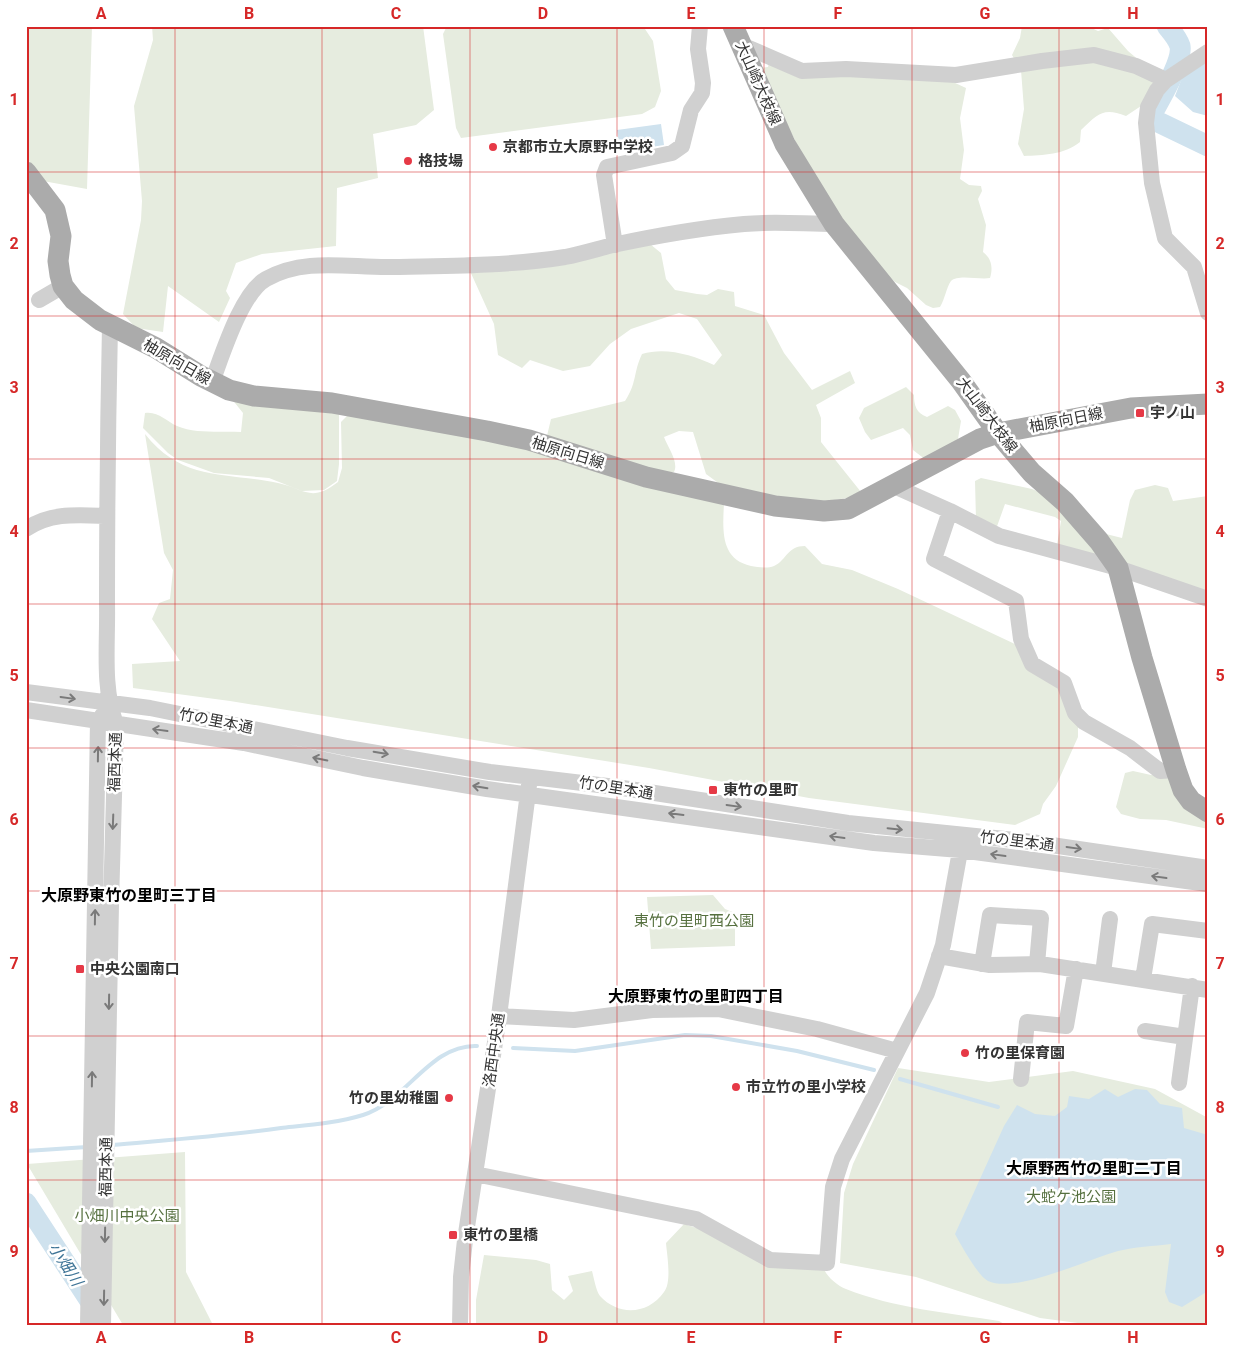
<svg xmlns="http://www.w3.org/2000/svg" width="1234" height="1351" font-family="Roboto,'Noto Sans JP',sans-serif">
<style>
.green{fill:#e6ecdf}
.water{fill:#cfe2ee}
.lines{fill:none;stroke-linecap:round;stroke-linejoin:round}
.stream{stroke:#cfe2ee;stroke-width:4}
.river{stroke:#cfe2ee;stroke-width:21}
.minor{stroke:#d0d0d0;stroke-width:16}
.major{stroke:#ababab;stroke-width:21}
.oneway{stroke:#7a7a7a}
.grid{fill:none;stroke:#d62828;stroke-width:1;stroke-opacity:0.55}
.poi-dot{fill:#e63946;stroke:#fff;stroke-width:2}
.labels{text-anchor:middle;stroke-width:5;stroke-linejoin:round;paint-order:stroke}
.street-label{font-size:15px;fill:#333;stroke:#fff}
.poi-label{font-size:15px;font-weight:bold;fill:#333;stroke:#fff;text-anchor:start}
.park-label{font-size:15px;fill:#56703f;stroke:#fff}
.neighbourhood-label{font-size:16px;font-weight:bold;fill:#000;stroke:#fff}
.water-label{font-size:16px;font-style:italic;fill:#3f7597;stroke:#fff}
.neatline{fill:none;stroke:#d62828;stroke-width:2}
.grid-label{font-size:16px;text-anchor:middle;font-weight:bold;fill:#d62828}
</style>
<rect width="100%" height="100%" fill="#fff"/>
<path class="green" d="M26,26H92L87,189L43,181L26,157Z
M152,26H423L434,110L416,125L373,134L378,178L337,188L336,246L262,254L236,263L226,291L230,298L219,322L168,286L163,332L136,328L123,314L141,220L142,201L134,106L153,40Z
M447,26H643L653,41L661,91L655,107L642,114L461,138L456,128L443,34Z
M1022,26H1087L1098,31L1108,28L1128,51L1160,78L1144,104L1126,116C1103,107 1098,114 1081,130L1080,142C1064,155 1043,155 1024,156L1018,144L1024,109L1021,70L1012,55L1020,38Z
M769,62L953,82L966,88L960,118L964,150L960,179L969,185L981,186L982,191L978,199L986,225L983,252C992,259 993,268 990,278C979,280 958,274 951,281C946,288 945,299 940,307L933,308L926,305L907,288L895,282L881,270L829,209L759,68L768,67Z
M650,244L661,253L666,279L675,290L697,294L707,295L718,289L734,292L735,306L764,315L784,353L812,390L850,371L855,383L816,405L821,418V442L861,492L853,497L811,504L721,485L706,474L693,432L679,431L664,437C668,448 679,462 674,472L654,473L546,440L551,419L625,401C637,383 633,373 642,354C666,347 692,355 714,365L722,355L697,319L679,313L631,329L610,344L590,366L563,371L530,360L522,368L498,355L494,324L470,271Z
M906,387L914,395C914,405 916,413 927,417L948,406L955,410L961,421L958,439L926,460L913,450L910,435L903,428L871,440L865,432L859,418L864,408Z
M231,398L339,411V464L337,481L324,490L302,491L269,478L214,473L178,460L168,453L143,428L145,413C158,411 166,421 177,426C196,434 220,431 241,432L243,413Z
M349,414L479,435L724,502C723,528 719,559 751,566C758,567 767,569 774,566C787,560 787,546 805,546L822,564L852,570L898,589L1017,645L1063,691L1078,726V737L1056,786L1043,804L1040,814L1015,825L809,798L649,768L230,701L133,688L132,664L180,661L152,619L159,603L170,599L173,570L164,553L145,434C183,482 226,472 278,483C305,489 311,503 338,482L342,468L341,422Z
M981,478L1032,489L1055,499L1114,563L1056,551L1061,521L1055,517L1005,504L995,532L976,520L975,481Z
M1155,485L1168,488L1173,501L1208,496V595L1132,572L1106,534L1122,538L1130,500L1135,490Z
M1133,771L1151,775L1171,772L1208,815V829L1166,820L1140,819L1121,814L1116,807L1125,773Z
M713,895L725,909L735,913V946L651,949L647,897Z
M898,1068L989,1082L1073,1071L1155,1089L1208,1118V1325H1093L1040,1318L916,1277L840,1263L844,1193L853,1164Z
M185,1152L186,1272L213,1325H123L27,1164Z
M684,1224L824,1269C827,1277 838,1286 846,1289C894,1308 948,1313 999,1321L1006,1325H476V1300L484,1255L536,1260L550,1264L552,1290L564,1300L573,1291L568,1276L592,1271C594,1278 596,1291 600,1296C618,1316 648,1315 664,1292C672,1282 667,1255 666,1243Z"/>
<path class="water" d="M1203,63L1208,65V116L1193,112L1175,96L1182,78Z
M661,124L664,145L620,152L617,130Z
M1105,1089L1118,1097L1135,1089L1147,1090L1160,1104L1182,1108L1184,1128L1208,1135V1291L1182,1307L1169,1302L1165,1292L1171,1244C1154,1246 1134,1247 1118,1251C1088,1259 1016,1294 988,1281C978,1276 961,1245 955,1234L1004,1126L1017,1105L1035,1114L1055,1116L1067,1107L1069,1096L1089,1099Z"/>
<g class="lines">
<path class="stream" d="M513,1048L575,1051L685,1035L711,1036L797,1051L874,1070
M900,1079L998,1107
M112,1145C168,1140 225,1136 281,1128C309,1125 337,1123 363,1115C406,1102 430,1044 477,1046
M26,1151L87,1147"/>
<path class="river" d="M1167,26C1172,32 1178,39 1180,46C1183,61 1160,99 1153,112L1154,120L1208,146
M26,1203L96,1310"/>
<path class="minor" d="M743,50L749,48L802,71L846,69L956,75L1042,61L1094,55L1136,66L1166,80
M1208,52L1166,80L1157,90L1148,107L1146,123L1152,183L1165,238L1194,267L1208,313
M615,245L604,175L607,167L672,153L682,146L691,110L702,93L703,83L698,49L700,26
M39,300L63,286
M212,382C222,356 241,293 266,279C305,257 349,268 392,267C449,266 508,266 565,257C581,254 597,249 613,245C655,236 701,228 744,224C774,221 804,224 834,224
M894,486L950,511L999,536L1118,568L1208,599
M950,511L934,559L1016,601L1021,639L1032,664L1064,683L1075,713L1084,722L1130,748L1160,771L1176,770
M26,529C51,512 78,515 107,516
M26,692L150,708L347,748L490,772L616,787L848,823L1024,841L1208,868
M26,710L244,743L363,768L487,789L874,843L960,850L1208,884
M939,956L990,965L1040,964L1208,990
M982,964L990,915L1041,918L1037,964
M1103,973L1110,919
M1143,979L1152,924L1208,931
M499,1016L574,1020L652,1010L718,1009L817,1029L897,1051
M1145,1031L1185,1037
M1021,1079L1027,1022L1066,1026L1076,969
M1179,1083L1192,986
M475,1174L696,1219L770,1260L827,1263L833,1187L842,1159L927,993L943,945L962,840
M88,1325L98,721L104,713
M103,1325L111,904L116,724C102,687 108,643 107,603C107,511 108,418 110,325
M460,1325L461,1277L465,1240L499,1016L529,785"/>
<path class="major" d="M733,26L785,144L834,224L961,381L998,433L1032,473L1065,502L1099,541L1118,568L1142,658L1176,770L1183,790L1191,801L1208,812
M26,172L55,210L61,236L58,261L60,275L63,286L74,300L100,320L156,348L201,376L229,390L254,396L332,403L487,431L529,440L646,477L775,506L824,511L848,509L980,439L998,433L1131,408L1208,404"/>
</g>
<defs><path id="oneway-shaft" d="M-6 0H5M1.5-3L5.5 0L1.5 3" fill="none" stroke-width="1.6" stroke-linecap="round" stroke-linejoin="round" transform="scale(1.25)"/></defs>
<g class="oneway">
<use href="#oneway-shaft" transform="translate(68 698) rotate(8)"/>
<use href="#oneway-shaft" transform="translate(160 730) rotate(-172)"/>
<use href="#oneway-shaft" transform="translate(381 753) rotate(10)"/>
<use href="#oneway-shaft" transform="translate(98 754) rotate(-89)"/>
<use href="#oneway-shaft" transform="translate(320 759) rotate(-168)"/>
<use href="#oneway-shaft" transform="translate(480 787) rotate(-171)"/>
<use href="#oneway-shaft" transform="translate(734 806) rotate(8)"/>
<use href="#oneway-shaft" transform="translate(676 814) rotate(-173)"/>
<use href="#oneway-shaft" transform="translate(113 822) rotate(92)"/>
<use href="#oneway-shaft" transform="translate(895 829) rotate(6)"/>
<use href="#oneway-shaft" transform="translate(837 837) rotate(-172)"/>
<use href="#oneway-shaft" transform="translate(1074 848) rotate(8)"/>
<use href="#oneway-shaft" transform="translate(998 855) rotate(-172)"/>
<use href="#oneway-shaft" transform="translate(1159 877) rotate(-172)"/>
<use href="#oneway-shaft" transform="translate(95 917) rotate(-89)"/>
<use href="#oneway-shaft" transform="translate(109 1002) rotate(91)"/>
<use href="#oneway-shaft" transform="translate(92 1079) rotate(-89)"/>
<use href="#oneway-shaft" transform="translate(105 1235) rotate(91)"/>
<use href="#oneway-shaft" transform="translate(104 1298) rotate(91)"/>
</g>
<path class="grid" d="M175,26V1325M322,26V1325M470,26V1325M617,26V1325M764,26V1325M912,26V1325M1059,26V1325M26,172H1208M26,316H1208M26,459H1208M26,604H1208M26,748H1208M26,891H1208M26,1036H1208M26,1180H1208"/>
<g class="poi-dot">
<circle cx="493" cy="147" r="5"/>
<circle cx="408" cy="161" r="5"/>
<rect x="1135" y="408" width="10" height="10" rx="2.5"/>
<rect x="708" y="785" width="10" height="10" rx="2.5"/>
<rect x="75" y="964" width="10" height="10" rx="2.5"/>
<circle cx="965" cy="1053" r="5"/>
<circle cx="736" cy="1087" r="5"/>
<circle cx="449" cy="1098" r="5"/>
<rect x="448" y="1230" width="10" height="10" rx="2.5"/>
</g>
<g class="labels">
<g class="street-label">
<text transform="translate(758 83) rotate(66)" y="5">大山崎大枝線</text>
<text transform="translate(177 362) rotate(30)" y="5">柚原向日線</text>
<text transform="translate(987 415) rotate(53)" y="5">大山崎大枝線</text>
<text transform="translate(1066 420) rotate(-11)" y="5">柚原向日線</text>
<text transform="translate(568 453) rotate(17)" y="5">柚原向日線</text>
<text transform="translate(216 721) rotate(11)" y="5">竹の里本通</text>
<text transform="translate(115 762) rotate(-88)" y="5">福西本通</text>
<text transform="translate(616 788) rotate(9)" y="5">竹の里本通</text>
<text transform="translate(1017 841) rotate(7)" y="5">竹の里本通</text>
<text transform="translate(494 1050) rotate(-82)" y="5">洛西中央通</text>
<text transform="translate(106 1167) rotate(-89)" y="5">福西本通</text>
</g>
<g class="poi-label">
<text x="503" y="152">京都市立大原野中学校</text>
<text x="418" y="166">格技場</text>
<text x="1150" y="418">宇ノ山</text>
<text x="723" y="795">東竹の里町</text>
<text x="90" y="974">中央公園南口</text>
<text x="975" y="1058">竹の里保育園</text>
<text x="746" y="1092">市立竹の里小学校</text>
<text x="439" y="1103" text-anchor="end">竹の里幼稚園</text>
<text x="463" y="1240">東竹の里橋</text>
</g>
<g class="park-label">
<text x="694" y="926">東竹の里町西公園</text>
<text x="1071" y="1202">大蛇ケ池公園</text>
<text x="127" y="1221">小畑川中央公園</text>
</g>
<g class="neighbourhood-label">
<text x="129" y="901">大原野東竹の里町三丁目</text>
<text x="696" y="1002">大原野東竹の里町四丁目</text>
<text x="1094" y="1174">大原野西竹の里町二丁目</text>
</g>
<g class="water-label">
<text transform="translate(66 1264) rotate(57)" y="6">小畑川</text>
</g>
</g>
<rect width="1234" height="1351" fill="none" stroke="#ffffff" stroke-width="55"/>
<rect x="28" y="28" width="1178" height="1296" class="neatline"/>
<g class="grid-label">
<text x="101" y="19">A</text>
<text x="249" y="19">B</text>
<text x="396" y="19">C</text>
<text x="543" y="19">D</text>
<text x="691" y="19">E</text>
<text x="838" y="19">F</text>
<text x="985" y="19">G</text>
<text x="1133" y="19">H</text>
<text x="14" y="105">1</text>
<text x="1220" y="105">1</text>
<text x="14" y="249">2</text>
<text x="1220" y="249">2</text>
<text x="14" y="393">3</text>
<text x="1220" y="393">3</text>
<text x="14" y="537">4</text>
<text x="1220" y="537">4</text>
<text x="14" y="681">5</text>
<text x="1220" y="681">5</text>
<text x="14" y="825">6</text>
<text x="1220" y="825">6</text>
<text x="14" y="969">7</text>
<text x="1220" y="969">7</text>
<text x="14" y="1113">8</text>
<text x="1220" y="1113">8</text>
<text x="14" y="1257">9</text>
<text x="1220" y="1257">9</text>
<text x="101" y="1343">A</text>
<text x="249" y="1343">B</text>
<text x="396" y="1343">C</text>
<text x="543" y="1343">D</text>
<text x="691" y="1343">E</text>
<text x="838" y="1343">F</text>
<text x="985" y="1343">G</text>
<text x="1133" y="1343">H</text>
</g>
</svg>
